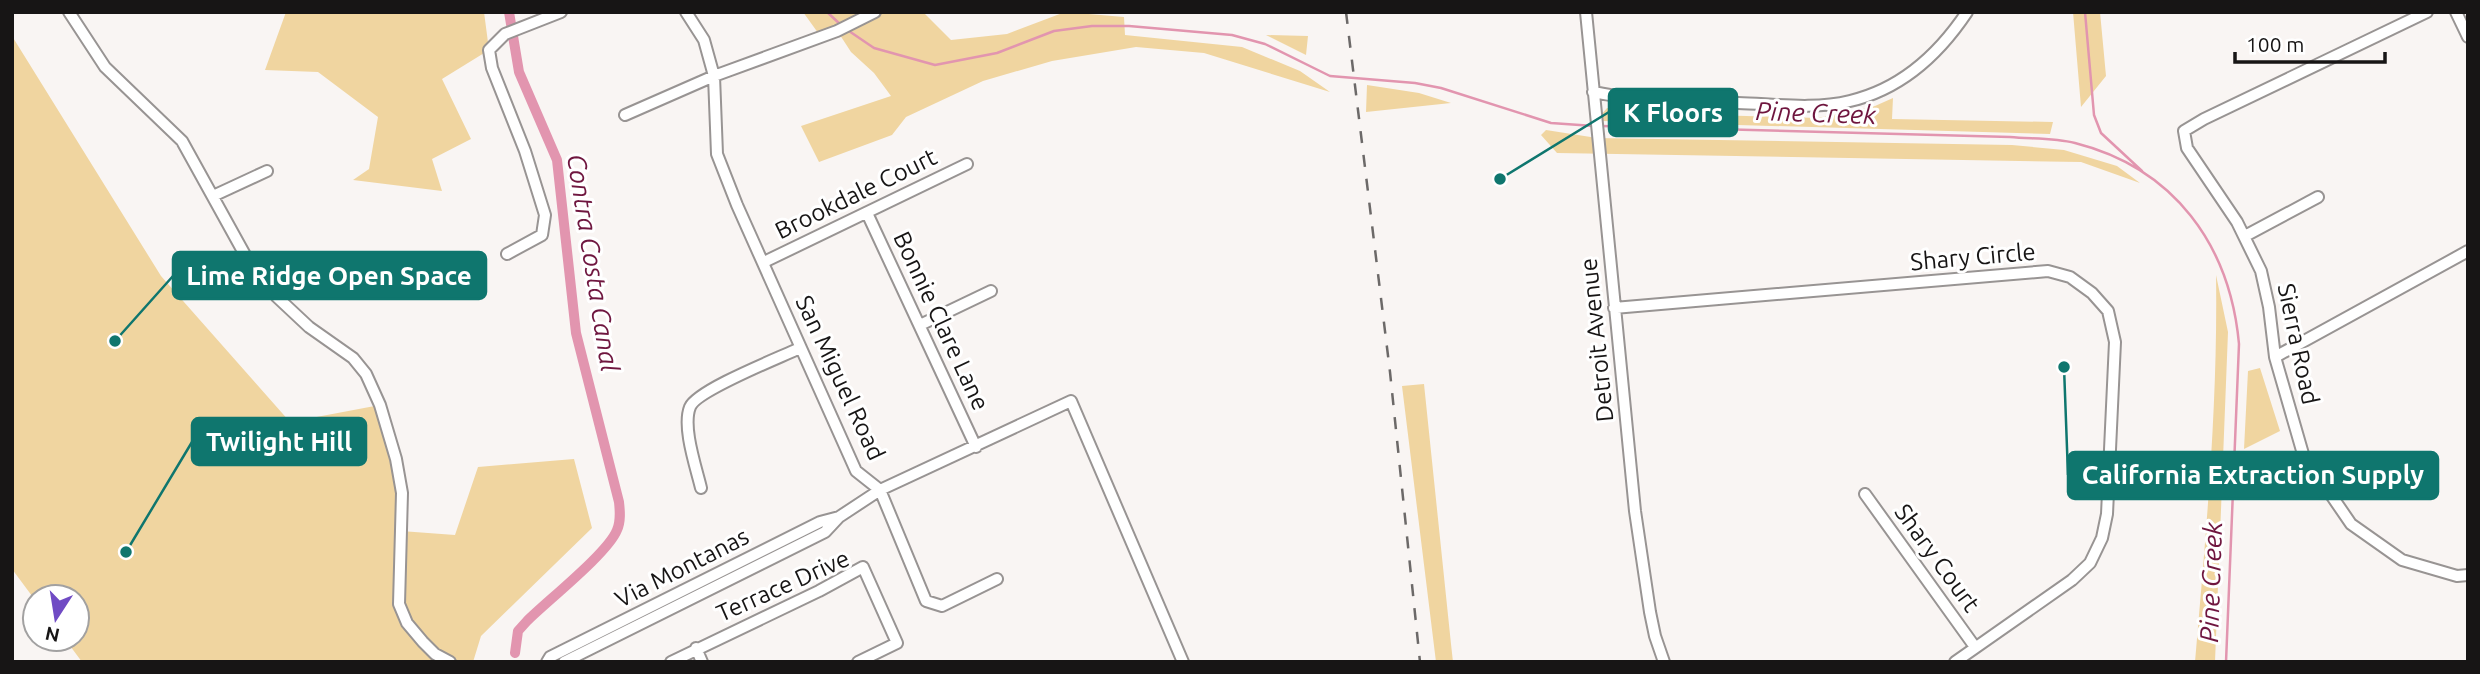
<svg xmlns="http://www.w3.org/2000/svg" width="2480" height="674" font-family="Ubuntu,sans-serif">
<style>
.green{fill:#f0d5a0}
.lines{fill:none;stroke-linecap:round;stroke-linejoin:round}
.stream{stroke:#e295af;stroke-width:2.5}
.canal{stroke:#e295af;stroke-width:10}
.minor-casing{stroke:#989493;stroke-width:14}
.minor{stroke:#fff;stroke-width:10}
.rail{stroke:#6c6968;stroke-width:2.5;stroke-dasharray:12 12;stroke-linecap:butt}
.labels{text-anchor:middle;stroke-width:6;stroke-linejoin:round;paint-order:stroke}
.street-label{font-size:24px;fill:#171515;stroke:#fff}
.water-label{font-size:26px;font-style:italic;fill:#6f163f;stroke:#fff}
.leader{fill:none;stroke:#0f766e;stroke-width:2.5}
.callout-dot{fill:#0f766e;stroke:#fff;stroke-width:2.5}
.callout{fill:#0f766e;stroke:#0f766e;stroke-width:2.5}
.callout-label{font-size:26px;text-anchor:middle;font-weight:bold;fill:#fff}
</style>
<rect width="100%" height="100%" fill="#f9f5f3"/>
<path class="green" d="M286,12H484L489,50L442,79L471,139L432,159L442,191L353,180L369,169L378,117L318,72L265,70Z
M803,12H923L951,40L1007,34L1065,12L1124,17L1125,35L1242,47L1300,71L1330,92L1204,53L1136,47L1052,61L983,81L906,117L892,135L819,162L801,126L891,96L874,73L851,52L838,32L821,37Z
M2073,12H2100L2106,76L2081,107Z
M1266,35L1308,36L1306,55Z
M12,36L161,276L290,422L380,405L396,459L401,531L455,535L478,467L574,459L592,528L481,636L473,662H82L65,639H77V597H35V600L12,569Z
M1367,85L1419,93L1451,103L1366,112Z
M1893,98L1892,119L2053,122L2050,134L1603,121L1601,115L1607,108L1645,113L1818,118L1875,106Z
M1546,130L1597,138L2012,145L2064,150L2117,166L2140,183L2081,162L1557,153L1541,135Z
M2216,275L2228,332L2215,662H2195C2206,533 2218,404 2216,275Z
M2260,368L2280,431L2244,449L2248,371Z
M1424,384L1451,644L1453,662H1436L1402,386Z"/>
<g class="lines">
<path class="stream" d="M827,12L841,25
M2085,12L2094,115L2101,133L2142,171
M846,29L874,48L935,65L997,53L1054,31L1092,26H1129L1232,35L1265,44L1330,76L1415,83L1441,88L1551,123L1594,126
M1601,126L2010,137C2031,139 2054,138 2075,143C2174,168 2230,245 2239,344L2226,662"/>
<path class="canal" d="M509,12L519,72L557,160L576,333L619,502C620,511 621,521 617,530C608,553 547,601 527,621L518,631L515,653"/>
<defs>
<path id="minor" d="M69,12L105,67L182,141L245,255L277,297L309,327L353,358L366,374L380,405L396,459L402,493L399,604L407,623L423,642L435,654L450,662
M686,12L704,40L714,76L717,154L737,205L856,471L880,490L926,601L942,606L997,579
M1586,12L1635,511L1650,612L1655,636L1664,662
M2427,12L2204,119L2184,131L2187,148L2237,222L2261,271L2269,307L2275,357L2303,454L2351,524L2402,560L2457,576L2468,575
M2456,12L2468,37
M1593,92C1616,96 1639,101 1662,102C1687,104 1713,103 1738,103C1774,104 1814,110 1850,101C1901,89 1939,54 1967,12
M625,115L714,76L837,31L875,12
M213,196L267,171
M867,213L976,447
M2245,236L2318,197
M507,254L542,235L545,215L525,151L492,68L489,50L505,34L561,12
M764,262L967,164
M1614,308L2048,271L2070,277L2092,293L2108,311L2115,342L2107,514L2102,538L2090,563L2072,580L1955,662
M920,325L991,291
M2275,357L2468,251
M701,488C696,467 682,427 690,407C697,390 779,358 800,348
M1865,494L1975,647
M696,648L702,662
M547,662L550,657L820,522L839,517
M564,662L825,532L839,517L880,490L1071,401L1183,662
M671,662L819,591L863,567L897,643L858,662"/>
</defs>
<use href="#minor" class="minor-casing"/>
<use href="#minor" class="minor"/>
<path class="rail" d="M1346,12L1390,372L1420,662"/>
</g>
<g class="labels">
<g class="street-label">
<text transform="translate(856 194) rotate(-26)" y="8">Brookdale Court</text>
<text transform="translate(1973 257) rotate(-5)" y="8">Shary Circle</text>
<text transform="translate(941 321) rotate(65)" y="8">Bonnie Clare Lane</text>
<text transform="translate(1597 340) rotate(-96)" y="8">Detroit Avenue</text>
<text transform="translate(2298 344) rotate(78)" y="8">Sierra Road</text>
<text transform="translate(840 378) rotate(65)" y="8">San Miguel Road</text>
<text transform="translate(1937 558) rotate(54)" y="8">Shary Court</text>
<text transform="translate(682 568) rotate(-27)" y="8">Via Montanas</text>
<text transform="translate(783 586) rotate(-24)" y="8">Terrace Drive</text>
</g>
<g class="water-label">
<text transform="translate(1816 113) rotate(2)" y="9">Pine Creek</text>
<text transform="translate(593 263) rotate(81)" y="9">Contra Costa Canal</text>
<text transform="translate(2211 582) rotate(-88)" y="9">Pine Creek</text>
</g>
</g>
<path class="leader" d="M1500 179L1609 112M115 341L173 276M126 552L192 442M2064 367L2068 475"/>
<g class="callout-dot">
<circle cx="1500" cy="179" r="7"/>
<circle cx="115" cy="341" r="7"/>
<circle cx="126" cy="552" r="7"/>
<circle cx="2064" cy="367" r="7"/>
</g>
<g class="callout">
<rect x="1609" y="89" width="128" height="47" rx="7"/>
<rect x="173" y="252" width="313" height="47" rx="7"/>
<rect x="192" y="418" width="174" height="47" rx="7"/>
<rect x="2068" y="452" width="370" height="47" rx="7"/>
</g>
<g class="callout-label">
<text x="1673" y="122">K Floors</text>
<text x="329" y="285">Lime Ridge Open Space</text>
<text x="279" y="451">Twilight Hill</text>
<text x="2253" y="484">California Extraction Supply</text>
</g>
<rect width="2480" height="674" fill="none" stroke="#171515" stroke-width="28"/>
<g transform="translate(56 618) rotate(192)"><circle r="33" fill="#ffffff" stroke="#a2a1a1" stroke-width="2"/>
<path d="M0-5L12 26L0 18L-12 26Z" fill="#704bc4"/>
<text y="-10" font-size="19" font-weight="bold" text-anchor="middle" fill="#171515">N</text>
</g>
<path d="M2235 52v10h150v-10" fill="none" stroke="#171515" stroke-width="3.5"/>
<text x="2246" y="52" font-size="21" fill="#171515" stroke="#ffffff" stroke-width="5" paint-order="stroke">100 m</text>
</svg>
